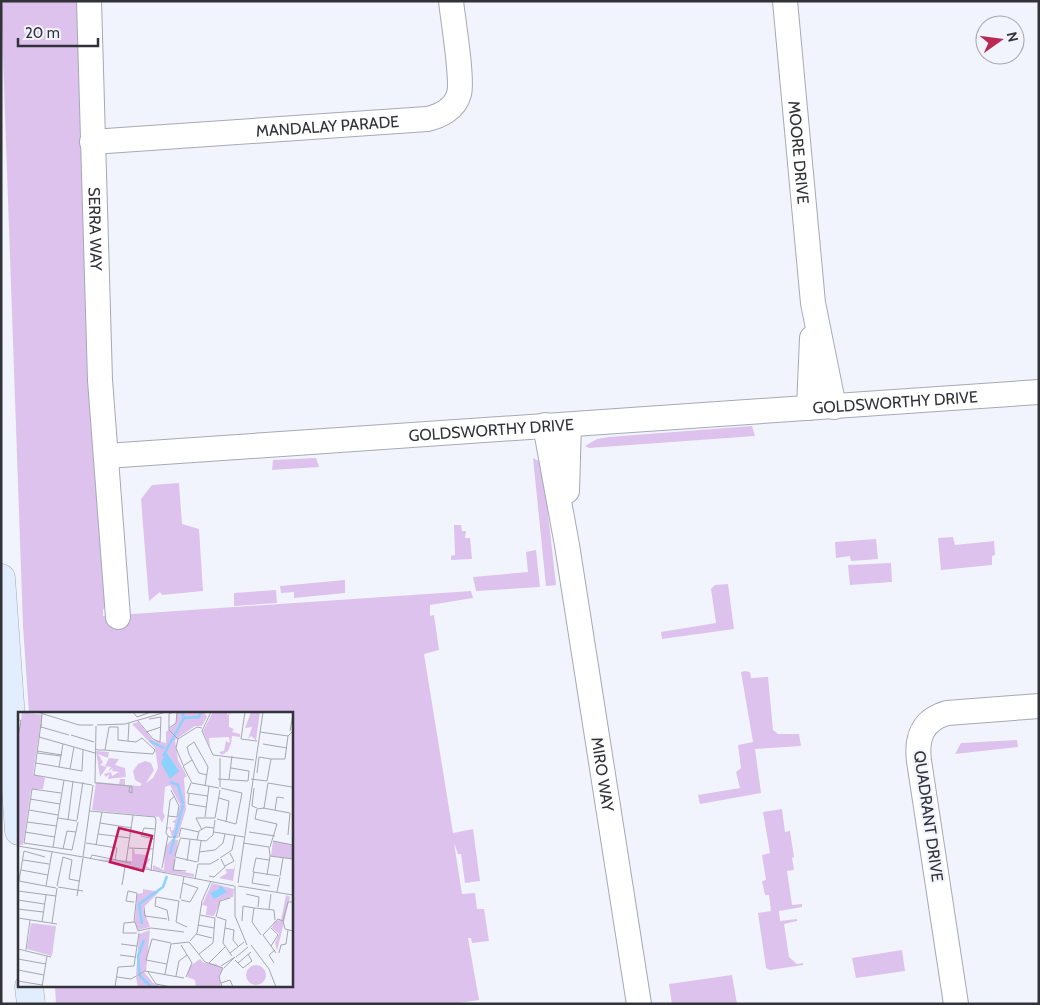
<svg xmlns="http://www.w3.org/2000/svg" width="1040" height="1005" font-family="Cabin,sans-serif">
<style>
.green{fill:#ddc2ed}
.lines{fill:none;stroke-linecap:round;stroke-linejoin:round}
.street-casing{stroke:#a5a9b7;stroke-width:26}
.secondary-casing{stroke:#a5a9b7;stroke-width:29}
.street{stroke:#fff;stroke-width:24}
.secondary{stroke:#e2eefe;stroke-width:28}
.labels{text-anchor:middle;stroke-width:4.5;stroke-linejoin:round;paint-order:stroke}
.street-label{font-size:16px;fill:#313339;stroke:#f2f4fd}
.inset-river{fill:none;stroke:#8ad2ff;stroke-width:2.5}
.inset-road{fill:none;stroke:#a5a7af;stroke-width:1}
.view{fill:#c2185b;fill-opacity:0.15;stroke:#c2185b;stroke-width:2.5}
.inset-edge{fill:none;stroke:#313339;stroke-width:2.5}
</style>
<rect width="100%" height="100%" fill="#f2f4fd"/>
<path class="green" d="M1,1H78L87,341L106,606L103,610V616L471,591L473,598L430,605V616L434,615L439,650L424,654L453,833L473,829L480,881L465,883L461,854H458L454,843L462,894L475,893L477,909H484L489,941L472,943L471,938H468L479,1000L452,1004H56L55,986H291V714H29L23,626Z
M752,426L755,436L589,448L585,446L597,439L609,437Z
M316,458L319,467L272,470L273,460Z
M533,458L539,461L543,469L556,585L546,586Z
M179,483L182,524L199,529L203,591L162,595L160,592L149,601L141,499L152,485Z
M454,525H461L462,531H466L465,538H470L472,559L451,560V556L455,555Z
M953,537L955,545L994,541L995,555L992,556V565L941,570L938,538Z
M876,539L878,559L851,561L850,556L836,558L835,542Z
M536,550L540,587L476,591L473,577L528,572L526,552Z
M891,563L892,582L850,585L848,565Z
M345,580V593L294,598V592L281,593L280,586Z
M728,584L734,629L662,639L661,632L716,623L711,589L715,585Z
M276,590L277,603L234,606V593Z
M745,671L750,672L751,678L768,677L773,730L778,734H799L801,746L755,749L761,793L700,804L698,795L740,788L736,772L741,768L738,745L753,742L741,672Z
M1017,740L1018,747L955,754L961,743Z
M782,809L785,832L790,831L794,857L792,858L794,870L787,871L792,905L802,904V907L779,911L780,921L797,919V921L784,924L789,957L797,964L803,963V965L770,970L766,968L758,913L771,911L769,895H765L762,881L766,880L762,855L770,853L763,812Z
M902,950L905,971L856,978L852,958Z
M732,975L737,1004H672L669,984Z"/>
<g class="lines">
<defs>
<g id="street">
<path id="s1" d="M89,1L100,380L118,617"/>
<path id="s2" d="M785,1L813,303L834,407"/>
<path id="s3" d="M92,142L427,119C440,116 455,109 459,94C463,79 453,20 451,1"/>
<path d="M809,408L812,338"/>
<path id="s4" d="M545,425L567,545L639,1004"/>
<path id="s5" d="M106,456L1039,392"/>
<path d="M567,491L569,425"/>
<path d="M956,1004L919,761C916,737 923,720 947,713L1039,706"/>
</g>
<path id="secondary" d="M1,578L19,831
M29,986L31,1004"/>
</defs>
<use href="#street" class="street-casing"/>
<use href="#secondary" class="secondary-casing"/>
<use href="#street" class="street"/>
<use href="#secondary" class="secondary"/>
</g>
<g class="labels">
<g class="street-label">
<text dy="6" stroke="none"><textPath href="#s3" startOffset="236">MANDALAY PARADE</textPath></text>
<text dy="6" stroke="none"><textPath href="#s2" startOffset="152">MOORE DRIVE</textPath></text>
<text dy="6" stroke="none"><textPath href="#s1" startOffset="228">SERRA WAY</textPath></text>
<text dy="6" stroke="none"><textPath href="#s5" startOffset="791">GOLDSWORTHY DRIVE</textPath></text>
<text dy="6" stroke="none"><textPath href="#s5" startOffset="386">GOLDSWORTHY DRIVE</textPath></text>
<text dy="6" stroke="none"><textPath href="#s4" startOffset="354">MIRO WAY</textPath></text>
<text transform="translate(929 816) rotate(82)" y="6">QUADRANT DRIVE</text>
</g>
</g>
<g transform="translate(18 712)">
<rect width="275" height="275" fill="#f2f4fd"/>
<path d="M4,0L24,3L15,62L27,66L25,77H13L5,133H0V29ZM159,0H186L189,5L184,14H177L157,28L160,48L169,64L166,66L168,97L160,124H154L151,115L149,118V115H153V119L156,117L157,111L154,110L159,106L162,93L152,73L147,75L145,100L147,104L144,111L141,105L74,98L78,70L101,72L102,67H107V73L122,74L124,72L117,68L115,59L120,52L127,49L133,51L136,58L128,71L135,66L140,56L137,36L114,12L120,10L135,28L148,31V20L158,11ZM208,0L210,3L214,0L211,3V15L216,17L214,20L222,22V25L214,24L213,32L210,39L204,43L201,40L206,39L208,29L212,31L211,25L191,26L192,35L185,19L195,0ZM233,0H242L238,28L233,24L230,27L234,15L227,16ZM78,39L91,40L90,46L80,42L85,50L82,53L89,55L82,65ZM91,46L101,47L97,53L107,56L108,65L90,67L91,62L88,65L86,62L93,60L94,64L101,60L94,59L95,56L90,60L93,55L87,54ZM154,127L160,128L156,158L176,162V165L135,158V153L146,158L147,135ZM255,129L275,133V147L253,144ZM114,137H116L117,142L129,143V146L132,147L128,154L133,157L77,147L114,149ZM218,148L215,169L201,166L209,161L207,157H216ZM194,171L216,177L215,185L203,188L196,204L188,203L189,194L184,193ZM125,177L141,180L125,196L132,215L120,218L117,209L119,182L125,181ZM268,183L272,185L259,239L257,231L261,222L254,216L257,209L263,208ZM13,211L38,214L34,244L9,237ZM132,218L128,259L118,263L121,222ZM182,247L186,251L198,252L205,257L201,263L203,275H178L177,268L169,265L172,254ZM228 263a10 10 0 1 1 20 0a10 10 0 1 1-20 0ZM126,260L135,271L143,275H120L118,265Z" fill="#ddc2ed"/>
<path d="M148,40L161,59L152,67L143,51ZM202,173L209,180L196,187L192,181L201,177Z" fill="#8ad2ff"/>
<path class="inset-river" d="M166,6L181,5L183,0M132,29L146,36M145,44L166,6L164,0M152,70L160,73L165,92M152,142L165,93M124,212L121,192L145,175L149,164M126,228L120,244L121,257L122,264L133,275"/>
<path class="inset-road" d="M19,0L61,13H75M115,0L119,5L133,0M155,0L151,2V18L160,27L179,15L184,16M193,0L184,19L195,43L236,48M227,0L223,27L239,29M24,2L23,15L51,23M0,7L3,9L0,25M120,9L135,27L142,30L143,5L131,7M23,12L16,63L74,73M79,13L107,12L148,0M151,16L158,11L159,0M272,19L275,2M128,20L143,15M242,20L270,24L275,19M53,23L76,30M21,25L77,41M160,27L158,36L165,53M110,29L111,11M245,32L269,36M77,37H78L79,38H87L108,40L135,42L137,38L124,26L118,30L100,28V15H91L87,38M19,39L44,43M19,41L43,44M174,48L165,54L174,71L201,76M18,51L64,59L65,38M41,55L45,32M52,57L56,35M239,61L241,45L253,47M200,67L230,69L231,59L213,56M211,67L214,44M233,67L249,69M249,69L253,47H267L270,24M77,71L78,14M77,71H79L112,74H114V81L111,80L112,74M173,71L169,81L190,84M250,71L246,96L239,97L237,107L259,112L252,135M250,71L274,75M187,74L190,55L189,53L176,30L169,35L171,42L181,61L189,63M202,75V46M236,76L234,94L239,96M43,81L14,77L6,131L54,138L60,110M171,82L170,92L188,95M157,84L152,88L148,121L151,125H160M201,86L211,89L208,110M12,87L42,92M245,96L272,101L270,123M11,98L40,103M257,98L259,85L266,86M72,99L137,105L138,109M150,104L159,105L161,94L153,78M187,105L191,74M40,106L59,109M197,106L202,78M199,107L218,112L224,81L203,76M50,108L55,69M59,108L65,70M9,110L39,114M82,111L114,116M184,118L178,106H197M7,120L37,125M196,120L226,125M231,120L257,124M80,122L112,126M161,125L163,116L181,120M162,126L188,129L195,123L197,108M136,127L123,124L126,116L137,117M179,128L181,119L188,115L196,116M255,129L275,133M68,131L99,136L97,148M225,131L251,135L252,144L275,147M78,133L84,100M0,134L65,145M35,135L46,68M111,136L135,137M45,137L49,119L58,120M181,140L197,138L205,131L207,122M157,144L162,127M27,145L6,139L1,169L38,176M65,145L216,174M65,145L75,73M157,145L179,150M202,146L214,138L217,123M72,147L74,143L113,151M157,147L155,158L168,159M5,148L31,152M251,148L238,146L235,160L261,164M169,149L172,128M108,150L115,103M180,150L183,129M180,152H192L201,147M207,154L216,149L212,141M144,156L150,124M3,158L30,163M133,159L138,109M236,160L234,171L252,174M249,163L252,144M191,164L196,165L207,155L203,147M262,164L265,146M177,167L180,152M165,171L180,176M220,171L245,0M104,173L107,155M28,174L34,140M39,174L45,145L54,148L51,167L61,169M217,174V204L229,233M220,174L275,183M40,175L65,179M0,179L38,184M259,180L262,165M228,182L241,185L240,195M59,184L65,146M162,187L166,164M0,188L26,192M163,188L172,190L180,176M161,189L158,210L169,215M116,190L108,189L110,179L119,181L116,210M126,195L127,204L149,207M0,197L25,200M251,197L253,182M182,203L197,206M198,205L202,189L212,186M199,205L208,208L205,231L214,244M0,206L39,212M151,209L149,198L137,194L138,185L161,189M224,209L225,194L236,196M265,209L270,190H275M24,210L28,183M34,211L39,176M180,213L196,216M207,216L216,218L215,228L220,234M120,219L133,216L166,220M119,221H105L106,211L117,210L120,219M178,222L194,226M243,223L234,210L236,196L256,198L257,208M245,223L260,207L265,209L267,217L275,219M245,223L258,241M134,227L128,248L149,252M134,227L153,231M172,229L179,221L184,189L193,169M171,230L187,250L205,256L201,265L204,275M103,232L119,234M163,233L174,251L168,265M233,233L251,257L258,275M253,234L260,223L253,216M0,237L33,245M8,238L12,208M212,241L226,230M261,241L263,233L268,232L270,218M181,242L195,231L197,206M102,243L117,245M218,245L230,235M0,247L28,252M217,248L225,256L234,249L230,242M191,251L207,235M220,251L233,240M256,251L251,243L257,238M203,254L217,245L206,256M0,258L26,263M130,260L138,272L153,275M147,262L153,232L171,230M158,264L161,249L169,243M99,265L113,267L127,259L166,266M0,269L24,273M203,271L212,268L215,275M24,275L29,244M97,275L100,255L116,254L121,221"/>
<path class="view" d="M101,116L134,124L125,159L92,150Z"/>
<rect width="275" height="275" class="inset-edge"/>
</g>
<rect width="1040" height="1005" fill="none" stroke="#313339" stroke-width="5"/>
<g transform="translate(1000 40) rotate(76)"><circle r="24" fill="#f2f4fd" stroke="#a5a7af"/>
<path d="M0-4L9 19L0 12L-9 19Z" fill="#b92952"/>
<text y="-8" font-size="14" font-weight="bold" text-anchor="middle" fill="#313339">N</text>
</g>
<path d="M18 38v8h80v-8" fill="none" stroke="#313339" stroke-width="2.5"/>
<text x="25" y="38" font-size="15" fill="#313339" stroke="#f2f4fd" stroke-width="4" paint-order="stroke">20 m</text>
</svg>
